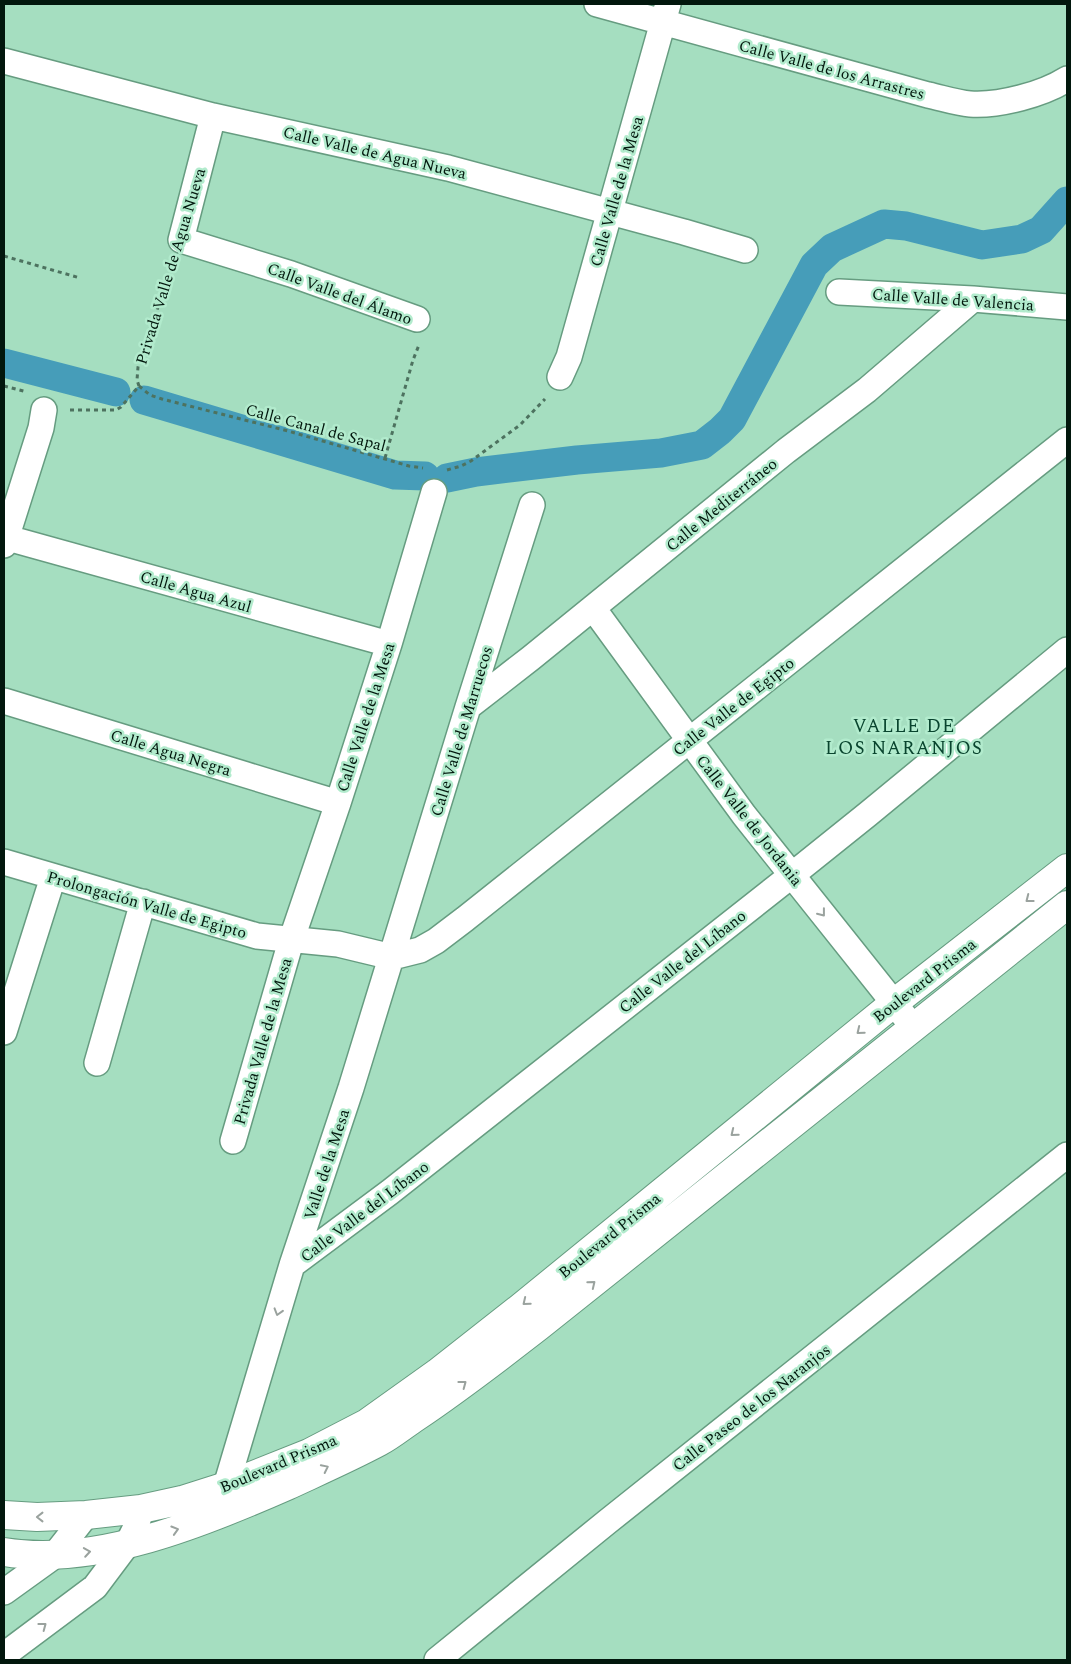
<svg xmlns="http://www.w3.org/2000/svg" width="1071" height="1664" font-family="Spectral,serif">
<style>
.lines{fill:none;stroke-linecap:round;stroke-linejoin:round}
.canal{stroke:#469db9;stroke-width:29}
.street-casing{stroke:#669c80;stroke-width:28}
.secondary-casing{stroke:#669c80;stroke-width:30}
.path{stroke:#4d725f;stroke-width:3;stroke-dasharray:4 4;stroke-linecap:butt}
.street{stroke:#fff;stroke-width:25}
.secondary{stroke:#fff;stroke-width:28}
.oneway{stroke:#9aa29e}
.labels{text-anchor:middle;stroke-width:5;stroke-linejoin:round;paint-order:stroke}
.street-label{font-size:16px;fill:#02170d;stroke:#b2ebcd}
.quarter-label{font-size:19px;letter-spacing:1px;fill:#09442e;stroke:#b2ebcd}
</style>
<rect width="100%" height="100%" fill="#a5dec0"/>
<g class="lines">
<path class="canal" d="M4,363L116,392
M144,400L395,475L425,476
M447,478L476,472L577,460L661,453L702,445L720,431L732,419L814,265L832,248L884,224L906,226L982,245L1022,239L1041,230L1067,201"/>
<defs>
<path id="street" d="M597,4L928,95C942,98 957,103 970,104C1000,106 1043,94 1067,79
M4,61L213,116L448,168L684,232L745,250
M213,116L181,240L291,274L417,319
M839,292L973,299L1067,307
M560,377L569,357L668,4
M4,537L389,644
M4,545L41,428L44,410
M593,608L744,815L913,1027
M4,701L338,803
M468,707L531,658L786,451L867,390L973,299
M4,862L257,936L338,944L392,957L420,950L436,941L465,919L1067,440
M4,1032L53,877
M97,1063L143,902
M233,1141L291,941L338,803L389,644L434,492
M292,1265L390,1192L792,875L868,814L1067,650
M226,1486L292,1265L351,1088L468,707L532,505
M4,1592L54,1556L86,1515
M4,1655L95,1587L128,1543L136,1527L141,1509
M437,1660L607,1522L1067,1155"/>
<path id="secondary" d="M4,1515L37,1517L86,1515L141,1509L182,1500L226,1486L309,1453L367,1423L437,1373L521,1307L894,1003L1067,868
M4,1552C96,1567 203,1523 287,1486C317,1472 349,1458 379,1442C392,1435 404,1425 416,1417C458,1389 498,1358 538,1327L1067,905"/>
</defs>
<use href="#street" class="street-casing"/>
<use href="#secondary" class="secondary-casing"/>
<path class="path" d="M4,256L80,278
M4,386L27,392
M139,386L150,395L162,399L288,431L409,466L423,468
M139,386L137,380L138,367L172,265
M70,410H116L121,407L139,386
M385,458L413,360L419,345
M447,470L461,466L471,461L520,425L545,399"/>
<use href="#street" class="street"/>
<use href="#secondary" class="secondary"/>
</g>
<defs><path id="oneway-chevron" d="M-2-3.5L2.5 0L-2 3.5" fill="none" stroke-width="1.6" stroke-linecap="round" stroke-linejoin="round" transform="scale(1.25)"/></defs>
<g class="oneway">
<use href="#oneway-chevron" transform="translate(1029 899) rotate(142)"/>
<use href="#oneway-chevron" transform="translate(822 913) rotate(52)"/>
<use href="#oneway-chevron" transform="translate(860 1031) rotate(141)"/>
<use href="#oneway-chevron" transform="translate(734 1133) rotate(141)"/>
<use href="#oneway-chevron" transform="translate(592 1284) rotate(-39)"/>
<use href="#oneway-chevron" transform="translate(526 1302) rotate(141)"/>
<use href="#oneway-chevron" transform="translate(278 1312) rotate(107)"/>
<use href="#oneway-chevron" transform="translate(463 1384) rotate(-37)"/>
<use href="#oneway-chevron" transform="translate(325 1468) rotate(-26)"/>
<use href="#oneway-chevron" transform="translate(40 1517) rotate(180)"/>
<use href="#oneway-chevron" transform="translate(175 1530) rotate(-17)"/>
<use href="#oneway-chevron" transform="translate(87 1552) rotate(-9)"/>
<use href="#oneway-chevron" transform="translate(43 1626) rotate(-37)"/>
</g>
<g class="labels">
<g class="street-label">
<text transform="translate(832 69) rotate(15)" y="6">Calle Valle de los Arrastres</text>
<text transform="translate(375 152) rotate(13)" y="6">Calle Valle de Agua Nueva</text>
<text transform="translate(616 191) rotate(-74)" y="6">Calle Valle de la Mesa</text>
<text transform="translate(170 266) rotate(-73)" y="6">Privada Valle de Agua Nueva</text>
<text transform="translate(340 293) rotate(20)" y="6">Calle Valle del Álamo</text>
<text transform="translate(953 299) rotate(4)" y="6">Calle Valle de Valencia</text>
<text transform="translate(316 427) rotate(15)" y="6">Calle Canal de Sapal</text>
<text transform="translate(721 504) rotate(-39)" y="6">Calle Mediterráneo</text>
<text transform="translate(196 591) rotate(16)" y="6">Calle Agua Azul</text>
<text transform="translate(733 706) rotate(-38)" y="6">Calle Valle de Egipto</text>
<text transform="translate(365 717) rotate(-72)" y="6">Calle Valle de la Mesa</text>
<text transform="translate(461 731) rotate(-73)" y="6">Calle Valle de Marruecos</text>
<text transform="translate(171 752) rotate(17)" y="6">Calle Agua Negra</text>
<text transform="translate(750 820) rotate(52)" y="6">Calle Valle de Jordania</text>
<text transform="translate(147 904) rotate(16)" y="6">Prolongación Valle de Egipto</text>
<text transform="translate(682 961) rotate(-38)" y="6">Calle Valle del Líbano</text>
<text transform="translate(924 980) rotate(-38)" y="6">Boulevard Prisma</text>
<text transform="translate(262 1041) rotate(-74)" y="6">Privada Valle de la Mesa</text>
<text transform="translate(326 1164) rotate(-72)" y="6">Valle de la Mesa</text>
<text transform="translate(364 1211) rotate(-37)" y="6">Calle Valle del Líbano</text>
<text transform="translate(609 1235) rotate(-39)" y="6">Boulevard Prisma</text>
<text transform="translate(751 1407) rotate(-38)" y="6">Calle Paseo de los Naranjos</text>
<text transform="translate(278 1463) rotate(-23)" y="6">Boulevard Prisma</text>
</g>
<g class="quarter-label">
<text x="904" y="732">VALLE DE<tspan x="904" dy="22">LOS NARANJOS</tspan></text>
</g>
</g>
<rect width="1071" height="1664" fill="none" stroke="#02170d" stroke-width="10"/>
</svg>
